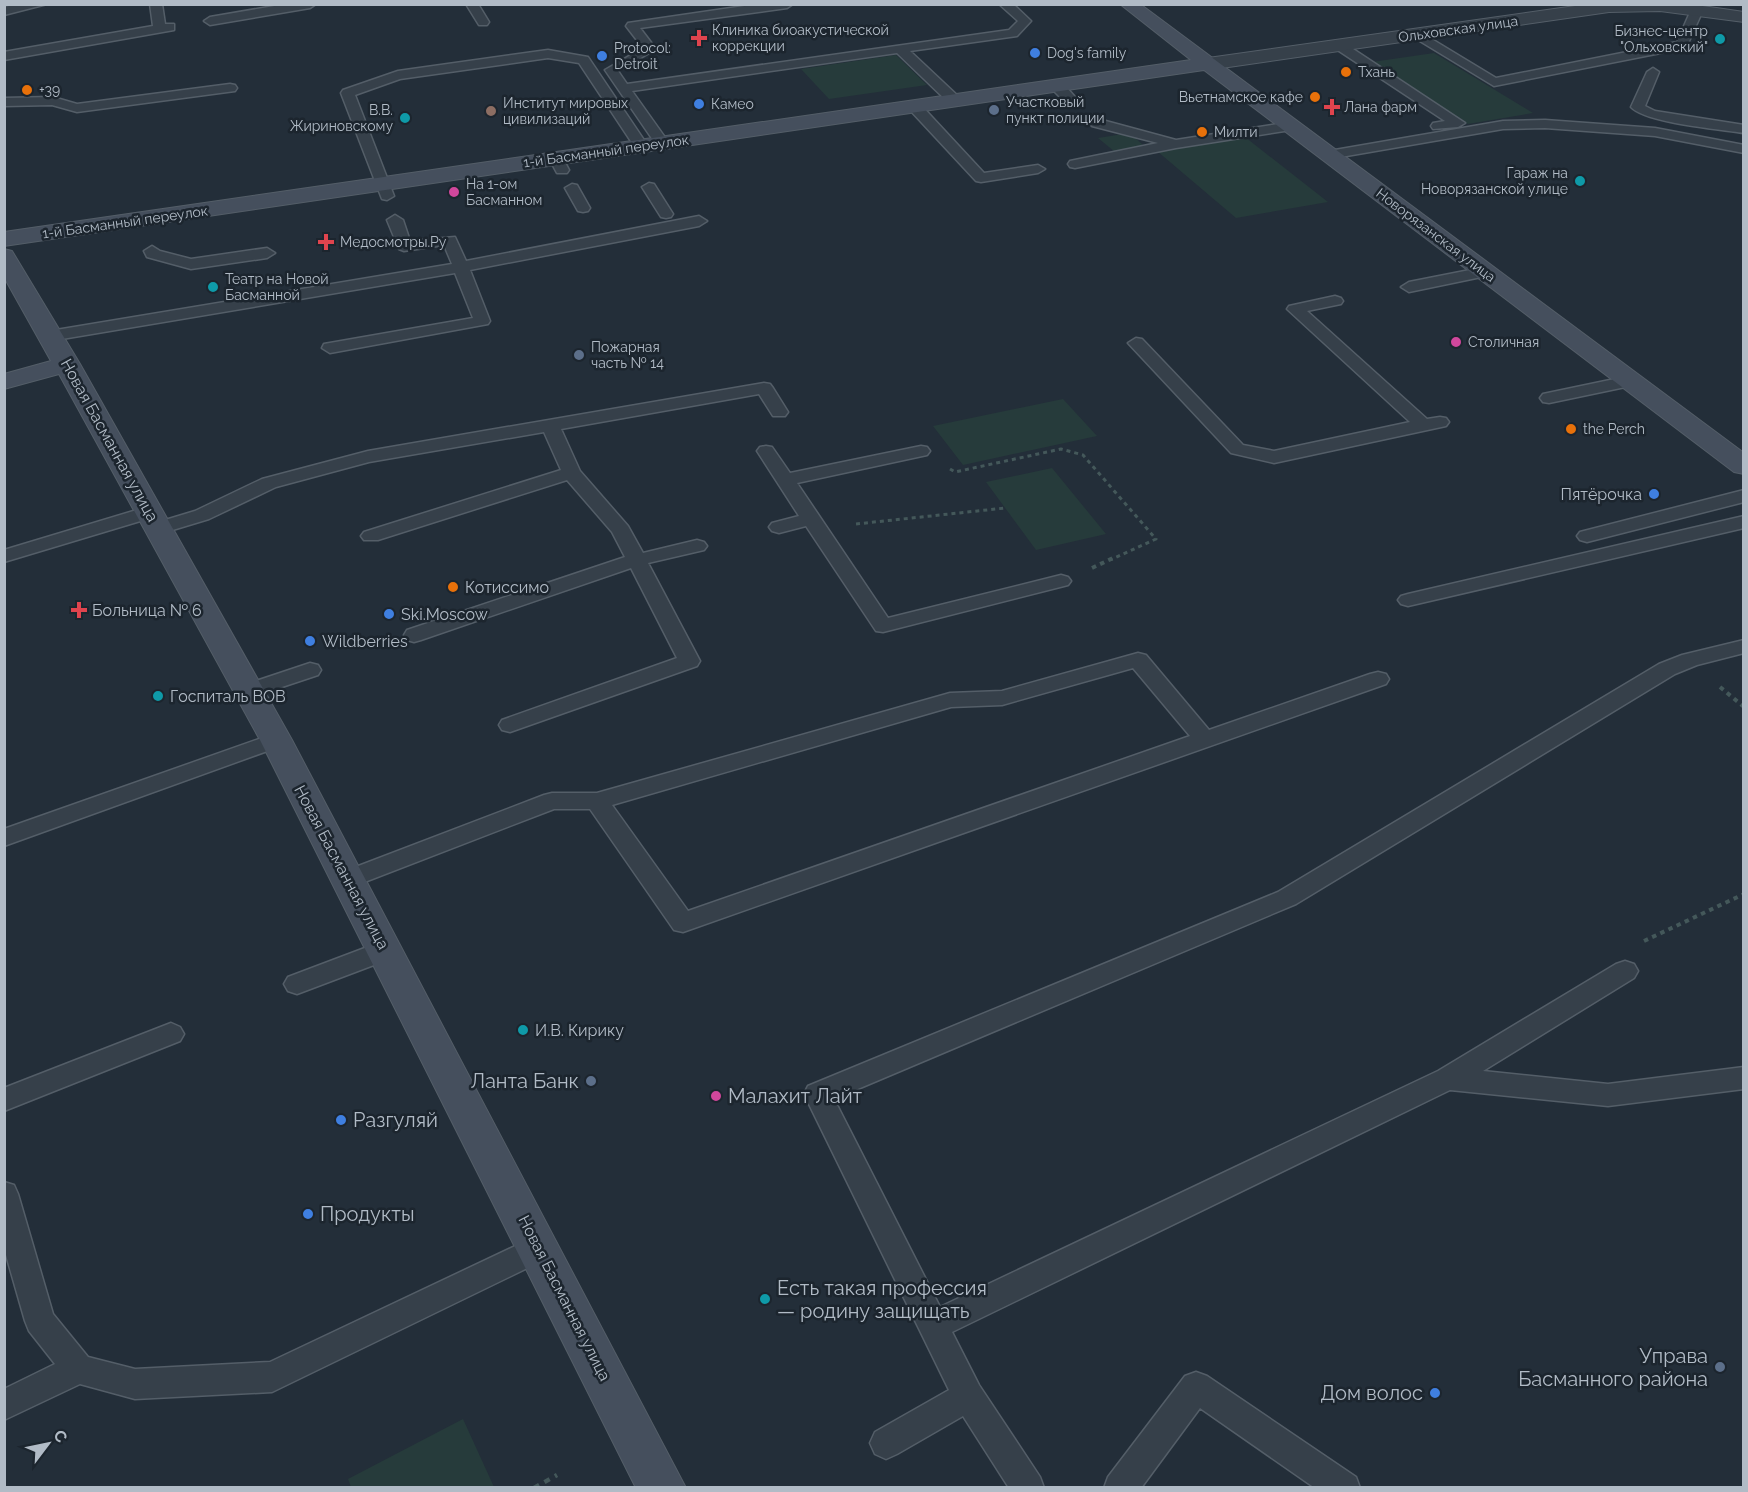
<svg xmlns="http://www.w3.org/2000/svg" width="1748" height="1492" font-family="Raleway,sans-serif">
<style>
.green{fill:#263b3b}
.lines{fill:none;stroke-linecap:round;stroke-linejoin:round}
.lane-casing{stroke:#545e68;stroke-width:3}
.street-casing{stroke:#545e68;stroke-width:2}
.secondary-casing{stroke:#545e68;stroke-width:2}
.path-far2{stroke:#44585a;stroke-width:3;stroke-dasharray:4 4;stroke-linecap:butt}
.path-far1{stroke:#44585a;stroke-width:4;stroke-dasharray:4.5 4.5;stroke-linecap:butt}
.path{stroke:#44585a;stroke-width:4.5;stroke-dasharray:6 6;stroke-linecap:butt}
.lane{fill:#36404a;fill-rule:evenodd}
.street{fill:#36404a;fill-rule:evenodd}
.secondary{fill:#454f5d;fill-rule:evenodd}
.health-dot{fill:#e0444e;stroke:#1c252e;stroke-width:2}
.culture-dot{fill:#0f9aa8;stroke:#1c252e;stroke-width:2}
.shop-dot{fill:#3f7fe0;stroke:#1c252e;stroke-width:2}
.food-dot{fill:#e8710a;stroke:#1c252e;stroke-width:2}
.service-dot{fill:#5c6f8a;stroke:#1c252e;stroke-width:2}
.education-dot{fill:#8d6e63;stroke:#1c252e;stroke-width:2}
.hotel-dot{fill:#d1479c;stroke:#1c252e;stroke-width:2}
.labels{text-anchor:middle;stroke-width:5;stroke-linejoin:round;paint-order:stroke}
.far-street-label{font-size:14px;fill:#b1bbc6;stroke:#1c252e}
.far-poi-label{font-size:14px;fill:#b1bbc6;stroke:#1c252e;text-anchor:start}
.street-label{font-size:16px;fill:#b1bbc6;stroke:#1c252e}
.poi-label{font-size:16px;fill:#b1bbc6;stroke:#1c252e;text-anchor:start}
.near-poi-label{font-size:20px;fill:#b1bbc6;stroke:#1c252e;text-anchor:start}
</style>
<rect width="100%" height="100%" fill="#232e39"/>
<path class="green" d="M1434,53L1533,113L1468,124L1372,62Z
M896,55L927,85L829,99L801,69Z
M1123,134L1132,135L1142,144L1141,147L1115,152L1098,138Z
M1245,137L1328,202L1236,218L1157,151Z
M1063,399L1097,436L963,465L933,426Z
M1052,468L1106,534L1036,550L986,482Z
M463,1419L494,1487H351L348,1479Z"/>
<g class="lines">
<defs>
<path id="lane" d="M19,4H47L4,15V7Z
M150,4H162L165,24H174V30L4,60V52L153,26Z
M286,4H316L310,8L210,25L204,21L210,17Z
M466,4H478L489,22L487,25H479Z
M758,4H793L787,8L640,28L656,49L618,71L627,84L1009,30L1018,21L999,4H1013L1031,21L1017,36L910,51L959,97L961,100L954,104L949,103L897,53L632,91L669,143L662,147L657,146L605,70L643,48L626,26L628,23Z
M1697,6L1703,10L1686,48L1494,86L1410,35L1412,32H1420L1496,78L1677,42L1691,10Z
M1340,42L1344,43L1465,123L1458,127L1433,129L1431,126L1433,123L1445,121L1336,49L1334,46L1336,43Z
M548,50L588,57L648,146L646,149H636L579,63L548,58L400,79L355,95L394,196L387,200L382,199L341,93L343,90L398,71Z
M1653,68L1659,72L1645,106L1655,111L1744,125V133C1719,129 1646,123 1631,107L1647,72Z
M1055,81C1063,83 1070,91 1075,97L1073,100H1063L1048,85L1050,82Z
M230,84L235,85L237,88L235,91L77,112L52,105L4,106V98L53,97L77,104Z
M914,102L919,103L984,173L1038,165L1045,169L1038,173L981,182L976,181L909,109L907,106L909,103Z
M1093,115L1102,120L1176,140L1291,122L1298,126L1291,130L1176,148L1075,168L1070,167L1068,164L1070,161L1158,143L1092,126L1086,119Z
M1545,120L1655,128L1744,145V153L1655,136L1545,128L1503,129L1329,159L1322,155L1329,151L1503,121Z
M556,154L561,155L569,170L567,173H557L549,158Z
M649,183L654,184L673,214L671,217L666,218L661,217L642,187Z
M572,184L577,185L590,208L588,211L583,212L578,211L565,188Z
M395,215L403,220L410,241L455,237L466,261L699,216L707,221L699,226L470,270L490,321L488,324L330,353L322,348L324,344L473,318L455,273L50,341L42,336L50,331L452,264L444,245L404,251L399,249L387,220Z
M152,246L160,251L191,259L267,248L275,253L267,258L191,269L147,257L144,251Z
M1485,267L1493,272L1491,275L1409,292L1401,287L1409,282Z
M1335,296L1341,298L1343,301L1341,304L1307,311L1427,419L1440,417L1446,418L1449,422L1446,426L1274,463L1231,453L1128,343L1136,338L1142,339L1243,445L1274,451L1410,422L1287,309L1289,306Z
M1629,376L1635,377L1638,381L1635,385L1549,403L1543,402L1540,398L1543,394Z
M764,383L770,384L773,388L788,412L785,416H773L759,394L561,429L580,471L628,526L643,553L697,540L704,542L707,546L704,550L648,563L700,661L697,666L510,732L502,730L499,725L502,720L677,658L631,568L421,640L414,642L407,640L404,635L407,630L625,557L612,532L567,480L378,540H364L361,536L364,532L561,470L544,432L369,462L276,487L209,519L166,532H152L149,528L152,524L195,511L262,479L368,451Z
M766,446L772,447L790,473L921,446L927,447L930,451L927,455L797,483L888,618L1061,575L1068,577L1071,581L1068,585L883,632L876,631L806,526L779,533L772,531L769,527L772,523L799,516L757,451L760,447Z
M1744,490V502L1587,542L1580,540L1577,536L1580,532Z
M150,506L157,508L160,512L157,516L4,562V550Z
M1744,516V528L1408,606L1401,604L1398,600L1401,596L1408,594Z
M1744,640V653L1697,665L1675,674L1296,904L834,1099L940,1307L1438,1071L1616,964L1625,961L1634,964L1638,971L1634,978L1483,1071L1608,1084L1744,1067V1089L1608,1106L1450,1090L952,1332L979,1385L1040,1477L1044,1488H1009L963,1416L897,1454L886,1459L875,1454L870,1443L875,1432L949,1390L804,1094L808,1086L1278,892L1659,664L1682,655Z
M1138,653L1146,655L1209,730L1370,674L1378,672L1386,674L1389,679L1386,684L683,932L674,930L590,809H554L349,888L340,885L337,879L340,873L544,795L552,793H597L950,693L1002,691ZM1133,668L1190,736L688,911L612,805L951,707L1002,705Z
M310,663L318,665L321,670L318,675L249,698L241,696L238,691L241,686Z
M276,733L284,735L287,740L284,745L4,846V829Z
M386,940L395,943L399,950L395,957L297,994L288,991L284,984L288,977Z
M171,1023L180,1027L184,1034L180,1041L4,1111V1088Z
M4,1182L14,1185L18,1194L53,1314L88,1357L135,1369L270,1362L530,1239L540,1235L550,1239L555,1248L550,1257L272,1392L135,1399L80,1384L4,1420V1389L55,1364L29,1331L25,1321L4,1248Z
M1196,1372L1207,1376L1356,1477L1360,1488H1315L1200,1408L1141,1488H1104L1108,1477L1185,1376Z"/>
<path id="street" d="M1589,4H1689L1744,12V22L1660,11L1609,12L1208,70L1201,68L1199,64L1201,60L1208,58Z"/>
<path id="secondary" d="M1120,4H1140L1744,453V474L1734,472L1204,70L4,246V232L1191,60Z
M4,249L12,251L15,256L80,364L292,740L686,1488H636L260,740L59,374L4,389V374L51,361L4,277Z"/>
</defs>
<use href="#lane" class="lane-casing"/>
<use href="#street" class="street-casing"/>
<use href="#secondary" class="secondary-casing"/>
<path class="path-far2" d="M950,469L955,472L1061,449L1083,455L1156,539L1110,560
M856,524L1005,508"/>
<path class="path-far1" d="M1092,568L1113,558
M1720,687L1744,707
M1644,941L1744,894"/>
<path class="path" d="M534,1488L557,1475"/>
<use href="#lane" class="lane"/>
<use href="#street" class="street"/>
<use href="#secondary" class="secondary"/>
</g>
<g class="health-dot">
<path d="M696 29h6v6h6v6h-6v6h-6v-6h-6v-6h6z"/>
<path d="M1329 98h6v6h6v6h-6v6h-6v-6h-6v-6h6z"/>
<path d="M323 233h6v6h6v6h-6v6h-6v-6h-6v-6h6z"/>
<path d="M76 601h6v6h6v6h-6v6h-6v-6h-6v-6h6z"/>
</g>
<g class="culture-dot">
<circle cx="1720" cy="39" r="6"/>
<circle cx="405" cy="118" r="6"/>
<circle cx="1580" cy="181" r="6"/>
<circle cx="213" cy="287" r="6"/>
<circle cx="158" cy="696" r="6"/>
<circle cx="523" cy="1030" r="6"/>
<circle cx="765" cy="1299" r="6"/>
</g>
<g class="shop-dot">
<circle cx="1035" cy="53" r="6"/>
<circle cx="602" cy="56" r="6"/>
<circle cx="699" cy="104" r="6"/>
<circle cx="1654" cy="494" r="6"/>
<circle cx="389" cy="614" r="6"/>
<circle cx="310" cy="641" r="6"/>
<circle cx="341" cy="1120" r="6"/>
<circle cx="308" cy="1214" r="6"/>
<circle cx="1435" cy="1393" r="6"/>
</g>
<g class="food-dot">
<circle cx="1346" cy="72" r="6"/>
<circle cx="27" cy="90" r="6"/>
<circle cx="1315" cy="97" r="6"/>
<circle cx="1202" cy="132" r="6"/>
<circle cx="1571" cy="429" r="6"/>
<circle cx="453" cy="587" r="6"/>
</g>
<g class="service-dot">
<circle cx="994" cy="110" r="6"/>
<circle cx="579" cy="355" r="6"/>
<circle cx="591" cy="1081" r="6"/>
<circle cx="1720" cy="1367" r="6"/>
</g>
<circle class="education-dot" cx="491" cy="111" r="6"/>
<g class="hotel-dot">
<circle cx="454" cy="192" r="6"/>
<circle cx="1456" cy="342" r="6"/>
<circle cx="716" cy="1096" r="6"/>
</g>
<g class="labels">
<g class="far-street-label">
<text transform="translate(1458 29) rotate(-8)" y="5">Ольховская улица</text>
<text transform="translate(606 151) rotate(-8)" y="5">1-й Басманный переулок</text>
<text transform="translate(125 222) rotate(-8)" y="5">1-й Басманный переулок</text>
<text transform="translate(1436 235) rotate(37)" y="5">Новорязанская улица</text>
</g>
<g class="far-poi-label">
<text x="712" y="35">Клиника биоакустической<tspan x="712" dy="16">коррекции</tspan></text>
<text x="1708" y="36" text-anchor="end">Бизнес-центр<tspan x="1708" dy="16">"Ольховский"</tspan></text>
<text x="614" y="53">Protocol:<tspan x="614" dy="16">Detroit</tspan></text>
<text x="1047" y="58">Dog's family</text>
<text x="1358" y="77">Тхань</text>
<text x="39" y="95">+39</text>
<text x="1303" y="102" text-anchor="end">Вьетнамское кафе</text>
<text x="1006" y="107">Участковый<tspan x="1006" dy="16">пункт полиции</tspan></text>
<text x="503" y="108">Институт мировых<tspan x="503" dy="16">цивилизаций</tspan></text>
<text x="711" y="109">Камео</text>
<text x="1344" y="112">Лана фарм</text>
<text x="393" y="115" text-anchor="end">В.В.<tspan x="393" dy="16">Жириновскому</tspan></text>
<text x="1214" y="137">Милти</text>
<text x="1568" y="178" text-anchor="end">Гараж на<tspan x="1568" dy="16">Новорязанской улице</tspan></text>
<text x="466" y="189">На 1-ом<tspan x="466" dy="16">Басманном</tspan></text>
<text x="340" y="247">Медосмотры.Ру</text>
<text x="225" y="284">Театр на Новой<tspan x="225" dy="16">Басманной</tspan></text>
<text x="1468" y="347">Столичная</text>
<text x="591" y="352">Пожарная<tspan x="591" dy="16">часть № 14</tspan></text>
<text x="1583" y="434">the Perch</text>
</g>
<g class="street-label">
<text transform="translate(110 440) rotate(61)" y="6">Новая Басманная улица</text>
<text transform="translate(342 867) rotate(62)" y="6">Новая Басманная улица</text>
<text transform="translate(565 1298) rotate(63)" y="6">Новая Басманная улица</text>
</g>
<g class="poi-label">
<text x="1642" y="500" text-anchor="end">Пятёрочка</text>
<text x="465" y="593">Котиссимо</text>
<text x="92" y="616">Больница № 6</text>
<text x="401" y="620">Ski.Moscow</text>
<text x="322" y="647">Wildberries</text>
<text x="170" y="702">Госпиталь ВОВ</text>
<text x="535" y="1036">И.В. Кирику</text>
</g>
<g class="near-poi-label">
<text x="579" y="1088" text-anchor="end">Ланта Банк</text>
<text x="728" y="1103">Малахит Лайт</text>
<text x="353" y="1127">Разгуляй</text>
<text x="320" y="1221">Продукты</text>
<text x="777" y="1295">Есть такая профессия<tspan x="777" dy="23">— родину защищать</tspan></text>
<text x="1708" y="1363" text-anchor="end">Управа<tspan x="1708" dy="23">Басманного района</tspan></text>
<text x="1423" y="1400" text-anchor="end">Дом волос</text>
</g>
</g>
<rect width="1748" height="1492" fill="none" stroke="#b1bbc6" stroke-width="12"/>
<g transform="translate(48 1444) rotate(58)" stroke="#1c252e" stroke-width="4.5" paint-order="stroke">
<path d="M0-4.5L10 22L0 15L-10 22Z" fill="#b1bbc6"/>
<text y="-9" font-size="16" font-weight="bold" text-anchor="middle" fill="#b1bbc6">С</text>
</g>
</svg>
